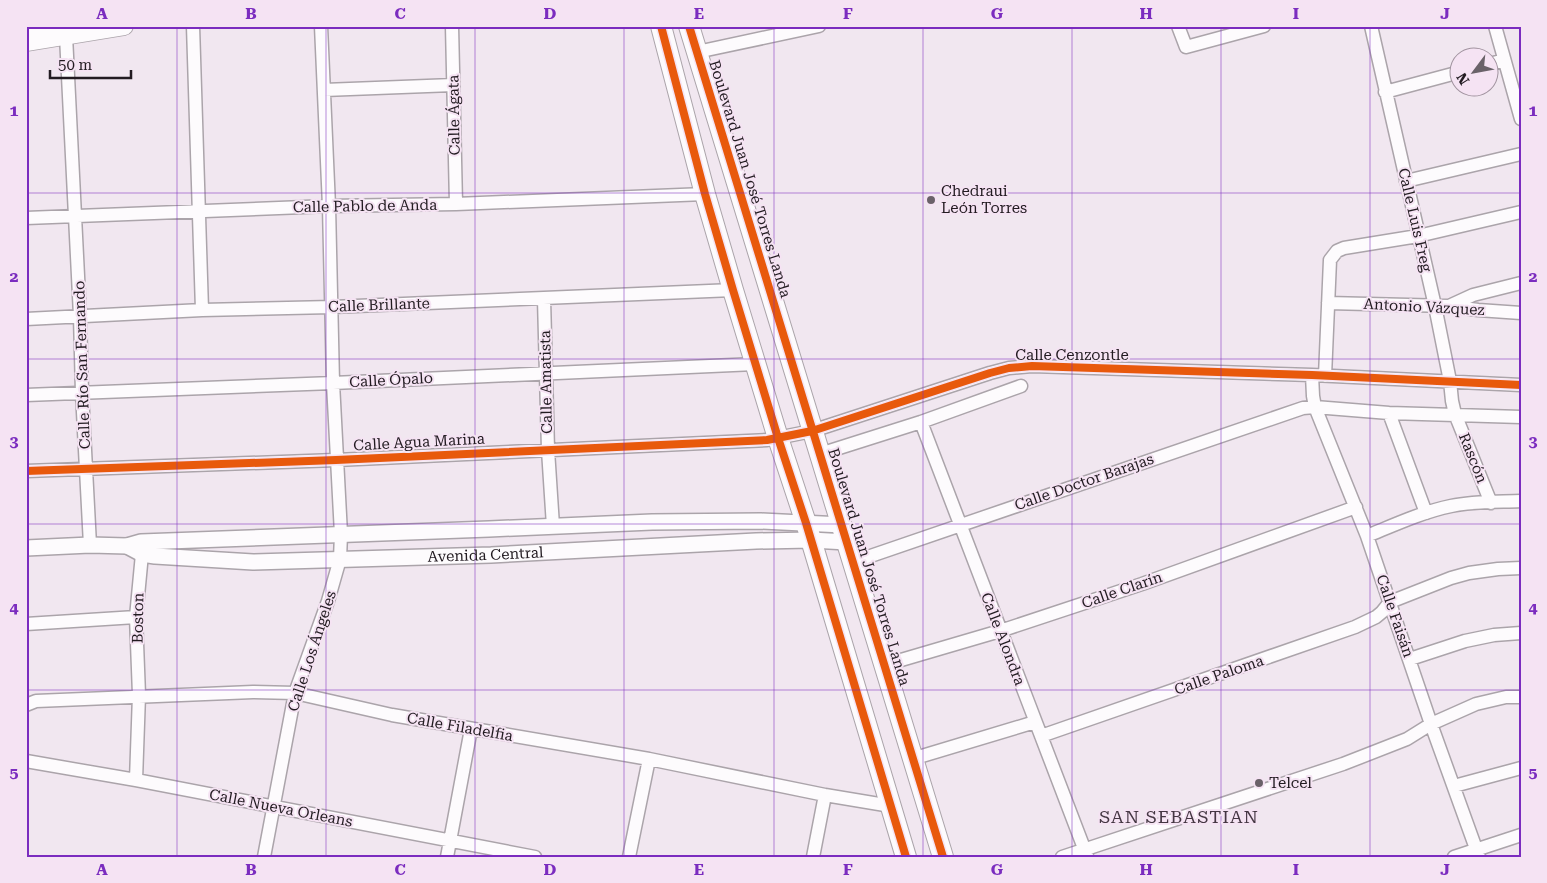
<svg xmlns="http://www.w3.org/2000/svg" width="1547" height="883" font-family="'Roboto Serif',serif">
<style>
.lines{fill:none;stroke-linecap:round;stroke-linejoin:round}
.minor-casing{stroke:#aba4aa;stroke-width:15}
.tertiary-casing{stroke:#aba4aa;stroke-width:18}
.secondary-casing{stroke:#aba4aa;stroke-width:20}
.primary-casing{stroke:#aba4aa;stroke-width:22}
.minor{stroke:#fdfbfd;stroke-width:12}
.tertiary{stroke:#fdfbfd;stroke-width:15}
.secondary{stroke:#fdfbfd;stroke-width:18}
.primary{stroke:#fdfbfd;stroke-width:20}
.cycleway-casing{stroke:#f5e3f3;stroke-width:11}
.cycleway{stroke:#e8590c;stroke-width:8}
.grid{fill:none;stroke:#7b2cbf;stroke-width:1;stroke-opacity:0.55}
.poi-dot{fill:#6a6269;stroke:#f5e3f3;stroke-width:2}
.labels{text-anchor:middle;stroke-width:4;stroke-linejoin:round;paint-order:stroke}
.street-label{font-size:15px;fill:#221b21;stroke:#f5e3f3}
.poi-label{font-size:15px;fill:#221b21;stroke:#f5e3f3;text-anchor:start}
.quarter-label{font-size:18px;letter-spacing:1px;fill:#453743;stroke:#f5e3f3}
.neatline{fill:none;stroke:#7b2cbf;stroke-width:2}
.grid-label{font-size:16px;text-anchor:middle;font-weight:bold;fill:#7b2cbf}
</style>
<rect width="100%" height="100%" fill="#f1e7f0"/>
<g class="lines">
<defs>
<path id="minor" d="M193,26L202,310
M452,26L456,204
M1178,26L1186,47L1264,26
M1371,26L1435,306L1450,381L1452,401L1455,414L1491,503
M1495,26L1521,119
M66,36L80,316L82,393L90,545
M697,52L819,26
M1490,64L1504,60
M324,90L453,85
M1385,92L1460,72
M1406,181L1521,154
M26,218L329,206L456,204L705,194
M544,299L548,450L553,526
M1328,303L1449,306L1478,310L1521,313
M1449,306L1473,295L1521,283
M26,319L202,310L332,307L733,290
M1312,375L1313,396L1315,407L1367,536L1431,724L1479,857
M1325,376L1330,260L1337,251L1344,248L1418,236L1521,212
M26,395L333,383L755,364
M1389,413L1426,513
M921,422L1087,856
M820,454L921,422L1021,386
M26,471L336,460L767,440L812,431L990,373L1009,368L1032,366L1312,375L1521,385
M1367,536C1394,525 1422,512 1451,506C1474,501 1498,502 1521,501
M853,562L1303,408L1315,407L1389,413L1521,417
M26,624L136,617
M1410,659L1465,641L1494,635L1521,633
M884,665L1000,631L1142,584L1356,507
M26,705L36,701L253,692L295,693L392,715L649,759L825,795L891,806
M1041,736L1355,627L1376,617L1382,612L1390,602L1451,578L1469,573L1498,569L1521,568
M912,759L1035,722
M26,761L136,780L535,857
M136,780L139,695L136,617L142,554L141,544
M1454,786L1521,768
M264,857L295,693L328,601L340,559L341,534L333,383L329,206L321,26
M447,857L471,729
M629,857L649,759
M813,857L825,795
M1062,857L1343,764L1407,739L1431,724L1476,704L1506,697H1521
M1454,857L1521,835"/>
<g id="tertiary">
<path id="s1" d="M127,546L142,554L155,556L253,562L491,555L756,541L811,540L847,542"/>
<path d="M26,548L90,545L127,546L141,542L489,529L652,522L761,521L842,525"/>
</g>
<path id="secondary" d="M26,28L41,26
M26,42L124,26"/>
<path id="primary" d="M661,26L705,194L733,290L778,438L806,523L906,857
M689,26L943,857"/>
</defs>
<use href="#minor" class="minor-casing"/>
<use href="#tertiary" class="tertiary-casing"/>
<use href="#secondary" class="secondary-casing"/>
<use href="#primary" class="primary-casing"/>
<use href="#minor" class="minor"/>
<use href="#tertiary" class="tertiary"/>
<use href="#secondary" class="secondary"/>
<use href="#primary" class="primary"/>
<defs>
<path id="cycleway" d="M661,26L705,194L733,290L778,438L806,523L906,857
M689,26L943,857
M26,471L336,460L767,440L812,431L990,373L1009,368L1032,366L1312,375L1521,385"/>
</defs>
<use href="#cycleway" class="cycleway-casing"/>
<use href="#cycleway" class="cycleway"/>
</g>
<path class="grid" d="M177,26V857M326,26V857M475,26V857M624,26V857M774,26V857M923,26V857M1072,26V857M1221,26V857M1370,26V857M26,193H1521M26,359H1521M26,524H1521M26,690H1521"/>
<g class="poi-dot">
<circle cx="931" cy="200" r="5"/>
<circle cx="1259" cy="783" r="5"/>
</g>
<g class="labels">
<g class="street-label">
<text transform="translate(454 115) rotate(-91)" y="5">Calle Ágata</text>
<text transform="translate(750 179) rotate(73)" y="5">Boulevard Juan José Torres Landa</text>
<text transform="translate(365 206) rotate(-1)" y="5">Calle Pablo de Anda</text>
<text transform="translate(1415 220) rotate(77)" y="5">Calle Luis Freg</text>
<text transform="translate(379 305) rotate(-2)" y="5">Calle Brillante</text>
<text transform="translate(1424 307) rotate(3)" y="5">Antonio Vázquez</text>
<text x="1072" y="360">Calle Cenzontle</text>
<text transform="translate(82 365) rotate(-92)" y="5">Calle Río San Fernando</text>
<text transform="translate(391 380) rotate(-3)" y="5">Calle Ópalo</text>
<text transform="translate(546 382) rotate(-91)" y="5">Calle Amatista</text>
<text transform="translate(419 442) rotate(-3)" y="5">Calle Agua Marina</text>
<text transform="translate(1473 458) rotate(68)" y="5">Rascón</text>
<text transform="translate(1084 482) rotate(-19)" y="5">Calle Doctor Barajas</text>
<text dy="5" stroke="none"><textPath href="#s1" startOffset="361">Avenida Central</textPath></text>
<text transform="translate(869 567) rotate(73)" y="5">Boulevard Juan José Torres Landa</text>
<text transform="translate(1122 590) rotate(-19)" y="5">Calle Clarín</text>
<text transform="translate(1395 616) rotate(71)" y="5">Calle Faisán</text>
<text transform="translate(138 618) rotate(-89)" y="5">Boston</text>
<text transform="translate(1003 639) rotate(69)" y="5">Calle Alondra</text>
<text transform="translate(312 651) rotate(-72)" y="5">Calle Los Ángeles</text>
<text transform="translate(1219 675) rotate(-19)" y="5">Calle Paloma</text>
<text transform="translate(460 727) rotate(10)" y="5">Calle Filadelfia</text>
<text transform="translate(281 808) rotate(11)" y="5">Calle Nueva Orleans</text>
</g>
<g class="poi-label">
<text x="941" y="196">Chedraui<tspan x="941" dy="17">León Torres</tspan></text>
<text x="1269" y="788">Telcel</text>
</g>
<g class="quarter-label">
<text x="1179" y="823">SAN SEBASTIAN</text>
</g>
</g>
<rect width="1547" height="883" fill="none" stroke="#f5e3f3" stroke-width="55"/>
<g transform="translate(1474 72) rotate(238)"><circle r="24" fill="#f5e3f3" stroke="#a1939f"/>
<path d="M0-4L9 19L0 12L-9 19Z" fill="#6a6269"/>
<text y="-8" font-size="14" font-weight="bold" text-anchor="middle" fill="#221b21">N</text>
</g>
<path d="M50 70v8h81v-8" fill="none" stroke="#221b21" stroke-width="2.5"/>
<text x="58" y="70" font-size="15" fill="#221b21" stroke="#f5e3f3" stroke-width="4" paint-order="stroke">50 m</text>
<rect x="28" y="28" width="1492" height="828" class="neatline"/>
<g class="grid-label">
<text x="102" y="19">A</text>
<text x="251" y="19">B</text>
<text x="400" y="19">C</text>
<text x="550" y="19">D</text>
<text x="699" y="19">E</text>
<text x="848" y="19">F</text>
<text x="997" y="19">G</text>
<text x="1146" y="19">H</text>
<text x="1296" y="19">I</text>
<text x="1445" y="19">J</text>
<text x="14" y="116">1</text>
<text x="1533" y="116">1</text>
<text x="14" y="282">2</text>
<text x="1533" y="282">2</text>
<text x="14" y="447">3</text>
<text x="1533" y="447">3</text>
<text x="14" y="613">4</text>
<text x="1533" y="613">4</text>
<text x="14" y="778">5</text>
<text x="1533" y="778">5</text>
<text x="102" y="875">A</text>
<text x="251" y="875">B</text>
<text x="400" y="875">C</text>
<text x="550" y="875">D</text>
<text x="699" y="875">E</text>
<text x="848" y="875">F</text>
<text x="997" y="875">G</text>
<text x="1146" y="875">H</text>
<text x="1296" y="875">I</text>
<text x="1445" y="875">J</text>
</g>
</svg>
